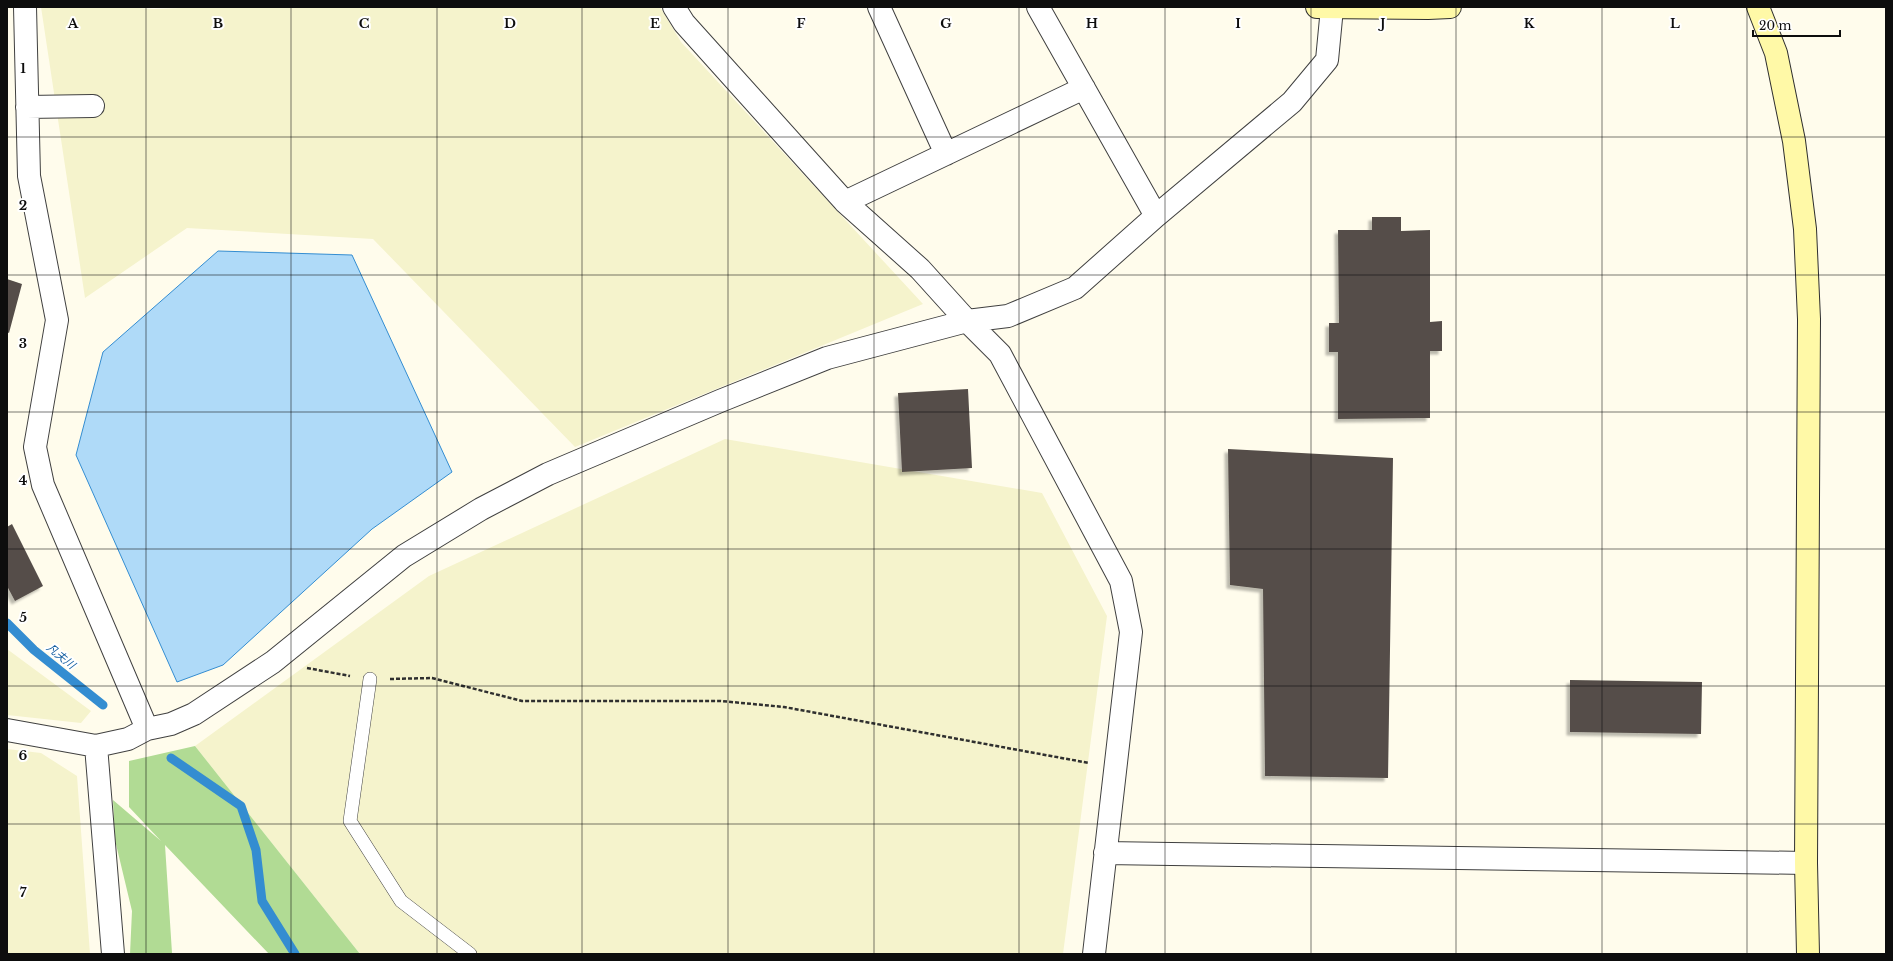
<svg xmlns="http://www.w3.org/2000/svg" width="1893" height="961" font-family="'Libre Baskerville','Noto Sans JP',serif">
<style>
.farmland{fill:#f5f3cc}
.forest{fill:#b1db94}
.water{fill:#afdaf8;stroke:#348dd1}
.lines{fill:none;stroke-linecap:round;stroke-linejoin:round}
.stream{stroke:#348dd1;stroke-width:9}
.building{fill:#554e49;filter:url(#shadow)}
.lane-casing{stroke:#404040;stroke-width:14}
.street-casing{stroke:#404040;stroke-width:24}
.secondary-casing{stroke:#2f2f2f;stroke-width:24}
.path{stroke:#2f2f2f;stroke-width:2.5;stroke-dasharray:4 2;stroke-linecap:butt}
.lane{stroke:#fff;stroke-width:13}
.street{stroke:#fff;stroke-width:22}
.secondary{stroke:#fff9a7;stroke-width:22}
.grid{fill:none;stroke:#0d0d0d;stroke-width:1;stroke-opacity:0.55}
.labels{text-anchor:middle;stroke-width:4;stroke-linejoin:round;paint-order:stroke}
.water-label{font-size:11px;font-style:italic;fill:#135ea1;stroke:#fff}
.grid-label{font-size:13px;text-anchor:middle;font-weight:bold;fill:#0d0d0d;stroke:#fff;stroke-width:4;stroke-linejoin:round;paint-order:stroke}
</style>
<defs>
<filter id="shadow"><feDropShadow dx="-3.5" dy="3.5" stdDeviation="1" flood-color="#0004"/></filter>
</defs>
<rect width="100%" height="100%" fill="#fffcec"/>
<path class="farmland" d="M41,7H125L153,9L212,7H660L681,42L923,304L575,447L373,239L187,228L85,298Z
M725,439L1042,493L1107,616L1063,954H360L195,746L429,576Z
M7,649L91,711L81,723L7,715Z
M7,749L41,753L77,776L90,954H7Z"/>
<path class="forest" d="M195,746L360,954H269L165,845L172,953L130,954L132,911L115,840L113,800L161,841L129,807V761Z"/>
<path class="water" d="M218,251L352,255L452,472L372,529L223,665L177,682L76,455L103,352Z"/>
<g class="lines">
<path class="stream" d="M7,623L34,650L103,705
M171,758L241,806L256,850L262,901L295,954"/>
</g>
<path class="building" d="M1372,217H1401V231L1430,230V322L1442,321V351H1430V418L1338,419V352H1329V323H1339L1338,230H1372Z
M7,279L22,284L9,333L7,332Z
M968,389L972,468L902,472L898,393Z
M1228,449L1393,458L1388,778L1265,776L1263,589L1230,585Z
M12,524L43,586L15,601L7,586V527Z
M1570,680L1702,682L1701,734L1570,732Z"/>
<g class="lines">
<defs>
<path id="lane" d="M370,679L350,821L401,901L470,954"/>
<path id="street" d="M25,7L29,176L57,320L35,447L43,485L147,729
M674,7L684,23L845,202L920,269L967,321L1000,354L1121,581L1131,632L1094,954
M879,7L946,154
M1038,7L1156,216
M27,107L93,106
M845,202L1084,88
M7,730L96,746L128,739L147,729L171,724L194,714L273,662L404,556L481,509L548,474L720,401L827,358L967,321L1008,316L1075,288L1156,216L1292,102L1327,60L1332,8
M96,746L113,954
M1105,853L1806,863"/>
<path id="secondary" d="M1317,7L1428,8L1450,7
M1758,7L1776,53L1794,141L1805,229L1809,319L1806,863L1808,954"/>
</defs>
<use href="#lane" class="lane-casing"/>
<use href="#street" class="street-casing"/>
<use href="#secondary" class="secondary-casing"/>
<path class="path" d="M307,668L350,676
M390,679L432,678L522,701H721L784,707L1089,763"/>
<use href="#lane" class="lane"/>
<use href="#street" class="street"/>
<use href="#secondary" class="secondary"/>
</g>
<path class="grid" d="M146,7V954M291,7V954M437,7V954M582,7V954M728,7V954M874,7V954M1019,7V954M1165,7V954M1311,7V954M1456,7V954M1602,7V954M1747,7V954M7,137H1886M7,275H1886M7,412H1886M7,549H1886M7,686H1886M7,824H1886"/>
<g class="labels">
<g class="water-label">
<text transform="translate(61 656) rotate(39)" y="4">凡夫川</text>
</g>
</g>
<g class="grid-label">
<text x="73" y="28">A</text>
<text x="218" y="28">B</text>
<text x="364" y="28">C</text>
<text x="510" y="28">D</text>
<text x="655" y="28">E</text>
<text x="801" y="28">F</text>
<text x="946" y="28">G</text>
<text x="1092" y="28">H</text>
<text x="1238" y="28">I</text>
<text x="1383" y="28">J</text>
<text x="1529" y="28">K</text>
<text x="1675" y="28">L</text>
<text x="23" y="73">1</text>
<text x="23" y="210">2</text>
<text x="23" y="348">3</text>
<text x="23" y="485">4</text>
<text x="23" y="622">5</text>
<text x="23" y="760">6</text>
<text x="23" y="897">7</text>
</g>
<rect width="1893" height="961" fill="none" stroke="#0d0d0d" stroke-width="16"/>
<path d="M1753 30v6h87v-6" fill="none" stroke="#0d0d0d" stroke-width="2"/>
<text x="1759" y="30" font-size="12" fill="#0d0d0d" stroke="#ffffff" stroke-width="3" paint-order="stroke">20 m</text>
</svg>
